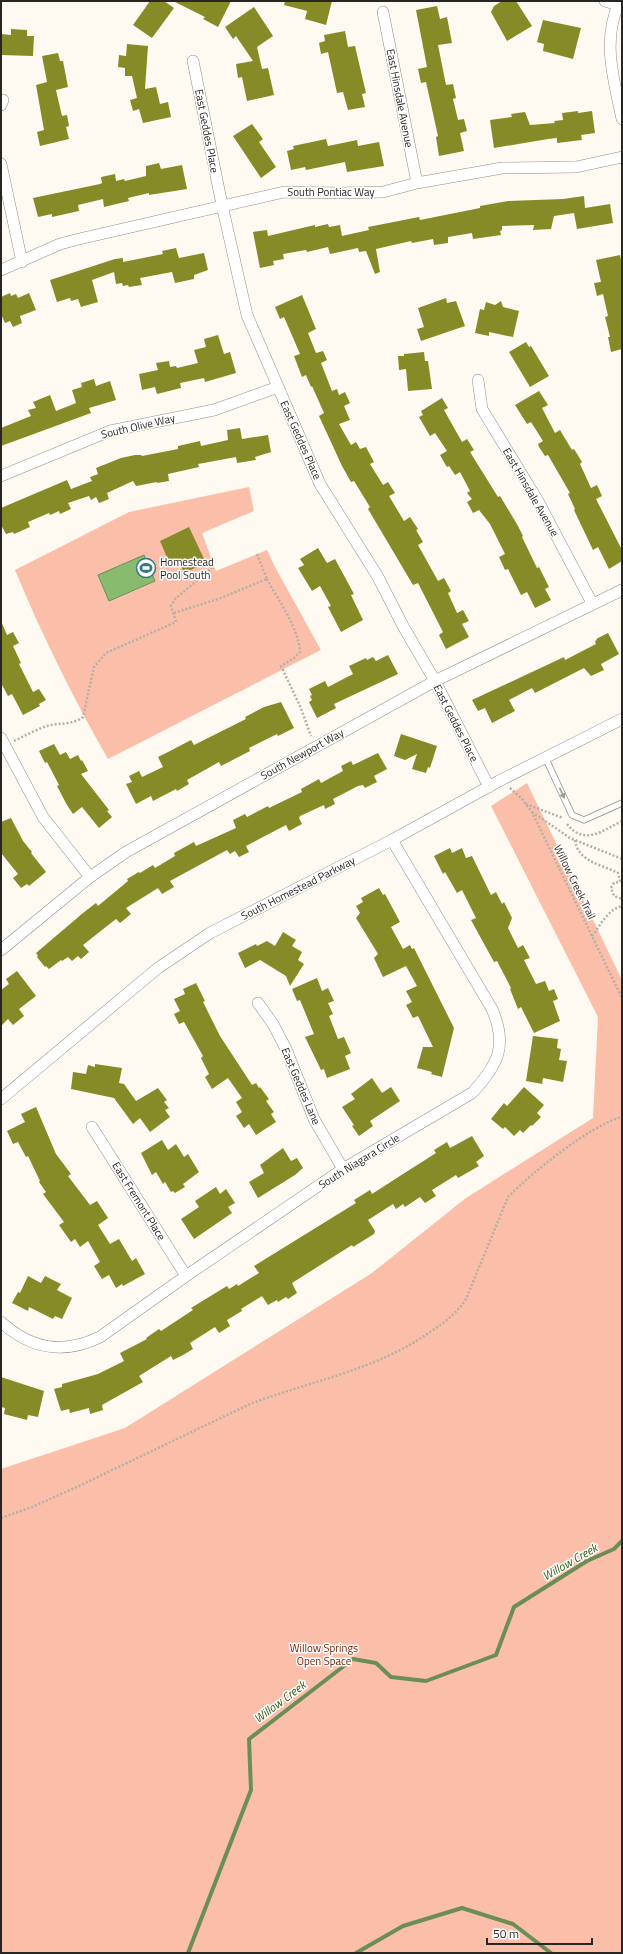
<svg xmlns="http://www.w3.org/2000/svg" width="623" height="1954" font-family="'Titillium Web',sans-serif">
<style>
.green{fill:#fbbea9}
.water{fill:#88bb6d;stroke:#6b8e57}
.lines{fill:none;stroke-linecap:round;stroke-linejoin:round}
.stream{stroke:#6b8e57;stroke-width:4}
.building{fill:#878b27}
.lane-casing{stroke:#928e86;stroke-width:7}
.street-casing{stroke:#928e86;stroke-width:12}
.path{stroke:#b3b0a9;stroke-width:2.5;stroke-dasharray:2 2;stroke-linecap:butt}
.lane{stroke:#fff;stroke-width:5.5}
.street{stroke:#fff;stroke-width:11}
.oneway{fill:#9e9d9c}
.labels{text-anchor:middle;stroke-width:3;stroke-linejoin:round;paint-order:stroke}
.street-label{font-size:11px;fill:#282623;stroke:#fff}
.poi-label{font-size:11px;fill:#282623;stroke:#fff;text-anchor:start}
.park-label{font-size:11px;fill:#712100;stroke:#fff}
.water-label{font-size:12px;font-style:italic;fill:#2f5e0c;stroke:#fff}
</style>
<rect width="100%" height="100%" fill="#fefaf1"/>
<path class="green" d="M249,487L254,511L202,533L216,571L267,550L275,567L321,650L108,759C73,698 42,635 15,570L129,512Z
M527,783L622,980V1953H1V1469L125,1428L372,1273L466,1198L593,1118L598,1017L491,806Z"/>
<path class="water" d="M144,555L155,581L109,601L98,575Z"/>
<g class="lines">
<path class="stream" d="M188,1953L251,1790L249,1739L353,1659L376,1663L391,1677L426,1681L496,1655L514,1607L587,1561L614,1549L622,1541
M356,1953L403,1926L462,1908L513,1924L551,1953"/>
</g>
<path class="building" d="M150,1H164L174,8L152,38L133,25Z
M173,1H231L218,27L203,19L205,17Z
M285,1H332L326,25L305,19L307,11L284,5Z
M502,1H516L532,26L507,41L491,12L494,6Z
M437,6L440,19L447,17L452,43L438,45L446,85L453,84L456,98L453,99L458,120L464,119L467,131L460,133L464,151L439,156L436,137L438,136L426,82L421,83L418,69L427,67L416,10Z
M254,7L273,36L257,47L262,69L268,68L274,95L247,101L242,77L238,78L236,64L253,61L236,36L233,39L225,27Z
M543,20L581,28L573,59L543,51L544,44L537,42Z
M11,29L27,30V36H34L33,56L1,55V34L11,35Z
M345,31L348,47L355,46L366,93L362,94L365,107L348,110L343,92L337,93L328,52L321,54L319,43L325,41L324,35Z
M127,44L148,46L145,89L156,87L160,104L168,102L171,117L143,123L139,109L133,111L130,100L137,98L132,76H125V68L118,67L119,55L126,56Z
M58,53L60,61H63L68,87L56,90L62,116L67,115L69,126L66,127L69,139L40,146L37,132L44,130L36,85L47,82L42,56Z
M578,111V113L592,111L595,133L581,135L582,140L557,143V138L548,139L494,148L490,120L512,117L511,114L525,112L530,125L555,123L554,121L563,120L562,113Z
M252,124L263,139L259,142L276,167L261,178L233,136Z
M326,139L328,146L357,140L358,146L379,142L384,166L347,172L345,162L306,170L305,167L291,170L287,151L294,149L293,146Z
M159,163L161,169L182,165L187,189L149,195V193L128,198L129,201L104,207L103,199L78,205L79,211L52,217V214L38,217L33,198L100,184L102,183L101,177L115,174L116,181L124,179L125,181L146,176V166Z
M584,196L585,208L610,204L613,223L577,229L574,213L554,216L551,229L533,230L534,225L502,226V230L500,231L501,235L473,239L472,233L448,237V243L434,245L433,239L412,243L411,241L376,249L380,272L375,274L366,251L359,252L358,248L330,254L328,247L307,252L306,250L283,254L284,259L273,261L274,265L260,268L253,232L267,230L268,236L315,225V227L328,224L329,227L340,225L342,236L369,230L368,227L419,217L420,220L480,208V206L508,201L563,199Z
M176,248L179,258L204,253L208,270L194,275V279L175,283L172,272L140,278L142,285L129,287L128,285L123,286L122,283L116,284L114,272L92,280L98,302L81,307L78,299L71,301L70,298L57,302L50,280L115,259L123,258V262L163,254L162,251Z
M620,255L622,264V349L611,352L608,337H610L605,317L608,316L603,294L597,296L594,283L601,282L596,260Z
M10,293L11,296L16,294L18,298L29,293L36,310L20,316L22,323L13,327L10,321L5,323L1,314V297Z
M302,295L316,329L308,333L316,353L323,351L327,360L321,363L332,391L337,389L339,395L345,392L350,403L344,406L350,420L339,424L351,445L356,442L360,449L366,447L374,462L370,464L383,485L388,482L395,493L389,496L404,521L410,517L418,529L416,530L423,542L418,545L438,581L444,578L451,591L448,593L457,613L463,610L469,621L462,624L469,637L446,649L439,635L443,632L418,583L413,585L368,509L370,507L354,481L351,482L342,466L319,416L324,413L312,386L311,387L306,375L302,377L294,356L300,354L284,317L280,319L275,307Z
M446,298L447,303L456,301L465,326L421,341L417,329L424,327L418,308Z
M501,301L503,307L519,311L513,337L489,332V336L475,333L480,309L484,310L486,302L495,305Z
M218,335L224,354L230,352L236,373L205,382L204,378L180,383L181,388L157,394L155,387L142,390L139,374L158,370L156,363L169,361L170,367L176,366L177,368L198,363L194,350L206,347L204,339Z
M526,342L529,347L531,346L549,376L530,387L509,352Z
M424,352L425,361H428L432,389L408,391L406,369L399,370L398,356H404V354Z
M94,379L96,386L110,381L116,400L89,408L91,413L1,446V428L31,416L28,410L36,408L33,402L50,395L56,411L76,403L72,390L82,387L81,383Z
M539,391L548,405L542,408L555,433L560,430L572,450L574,449L582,462L580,464L591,488L597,485L602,496L596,499L622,550V561L609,569L598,547L593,550L574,510L575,509L568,494L570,493L548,455L545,456L539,447L538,444L543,441L531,422L527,424L515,405Z
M442,398L448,408L444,410L462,442L467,439L474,450L470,452L498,497L500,496L518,526L523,536L522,537L537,568L539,567L549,587L545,589L551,600L535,608L527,592L521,595L508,569L505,570L499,557L505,554L490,524L479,510L473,513L467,502L472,499L467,493L470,491L460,472L455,475L449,466L447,467L445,464L440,455L447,451L435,433L430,436L419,417L423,415L421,411Z
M240,428L242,439L268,435L271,452L255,457L256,460L237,463L236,457L198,464L199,467L168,474L169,481L157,483V482L136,486L133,481L107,493L109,499L99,503L96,497L91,500L89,496L68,503L71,509L60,514L59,511L50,515L49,513L28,522L30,527L14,534L13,532L6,534L1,525V508L67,480L71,489L92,481L90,477L98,474L96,468L121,458L135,455H141L142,456L178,449V446L200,441L201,446L228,440L227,430Z
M189,527L206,563L184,573L178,559L169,562L160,541Z
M318,548L327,563L335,559L354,594L351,595L363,620L341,632L328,607L331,606L320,586L312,591L298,568L304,565L300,559Z
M1,621L7,635L13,632L19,643L13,646L21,663L19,664L33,692L39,689L46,700L39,704L40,706L23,715L12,694L8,696L1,683Z
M608,633L619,654L601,664L604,670L591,676L584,668L535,693L532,688L509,700L515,711L492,723L485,708L478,711L472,700L564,657L565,660L596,644L595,641L597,640L596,639Z
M388,655L398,674L334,704L336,708L317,718L309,702L312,700L310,696L312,695L309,689L325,681L328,687L353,674L349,666L366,658L367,660L373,657L376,661Z
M281,702L294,728L278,736L277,734L249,748L250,751L221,766L219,762L187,780L189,784L177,791L176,789L153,801L151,796L136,804L126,784L132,782L129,776L139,771L142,777L163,767L158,757L170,751L191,740L194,745L246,719L245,717L264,707Z
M401,734L437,746L430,768L428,767L426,773L412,769L417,754L405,760L394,756Z
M54,744L60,755L66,752L70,759L78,755L81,761L82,760L88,771L81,774L109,810L107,811L112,817L99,828L82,807L73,814L67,805L57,786L59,785L47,762L45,763L39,751Z
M378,753L387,769L374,776L377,782L365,788L363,785L358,786L333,799L335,804L325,809L324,805L300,816L299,818L302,824L289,831L286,825L246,846L249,852L239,857L235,851L230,854L227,850L170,881L174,887L162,894L158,888L126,908L131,914L120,923L116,919L83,945L89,952L81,959L78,956L72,961L68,957L62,961L61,960L49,969L46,966L45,967L37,957L38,956L36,953L83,913L96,903L98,906L128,881L127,879L139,872L140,873L153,865L155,868L175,856L174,853L194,842L196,846L236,828L233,820L245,814L247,817L268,806L269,808L302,792L301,789L319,779L321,783L343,771L341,766L351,761L353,765Z
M11,818L23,841L32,852L31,853L46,872L29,886L27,884L21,888L13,878L18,874L1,853V822Z
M450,848L452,853L462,848L466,858L472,856L491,895L496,892L502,904L504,902L512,918L508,928L518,948L523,945L530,958L524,960L536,984L545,981L549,991L554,989L558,999L553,1001L560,1021L534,1033L521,1007L518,1009L510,989L511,988L497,961L494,962L471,920L476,918L462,890L457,893L445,872L443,874L434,856Z
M379,888L383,895L385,894L400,922L391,927L403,949L410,945L412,949L414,948L454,1028L442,1077L431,1074L432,1072L417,1068L423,1047H433L418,1016L413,1018L406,1005L412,1002L406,991L417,986L406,966L383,977L374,958L378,954L356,918L360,913L356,906L363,902L361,898Z
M283,932L296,940L292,946L302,952L298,960L304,964L290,986L286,976L260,960L245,968L238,953L256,944L257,946L267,941L275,946Z
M17,971L36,996L19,1009L24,1016L13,1025L8,1019L1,1026V990L9,984L6,979Z
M317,978L322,991L328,988L334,1001L328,1003L333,1014L329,1016L338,1039L344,1037L351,1053L345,1056L350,1069L327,1078L324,1069L321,1070L305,1037L314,1034L300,1000L297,1001L292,989Z
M196,983L205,1001L203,1002L220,1036L252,1085L256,1083L259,1088L260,1087L269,1099L266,1101L274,1112L271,1114L276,1122L256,1135L249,1124L244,1128L236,1116L242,1112L236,1102L242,1098L228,1078L212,1089L205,1077L209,1074L201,1058L203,1056L184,1022L179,1024L174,1014L180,1011L174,999L185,994L183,989Z
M533,1036L558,1039L557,1048L561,1049L559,1060L567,1061L563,1082L543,1078L542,1084L526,1081Z
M95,1064L122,1068L119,1083L124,1084L136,1101L158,1088L167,1100L164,1102L169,1108L165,1110L170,1117L150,1132L140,1118L133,1124L114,1098L71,1089L73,1072L86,1074L88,1065L95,1067Z
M372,1078L382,1093L391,1087L400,1101L370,1121L373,1126L359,1136L352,1126L354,1125L342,1107L355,1099L351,1094Z
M524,1087L544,1105L537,1113L541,1117L532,1126L531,1125L523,1133L520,1130L514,1136L505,1127L503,1129L491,1119L504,1103L507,1106Z
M36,1107L56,1154L71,1174L68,1176L90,1205L97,1201L108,1218L98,1225L110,1244L119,1239L132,1261L136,1258L145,1274L123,1286L122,1284L116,1288L109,1275L102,1279L94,1266L100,1262L88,1241L80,1247L75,1239L71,1242L59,1225L64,1222L43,1194L46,1192L39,1182L40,1181L28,1156L26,1157L18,1142L13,1144L7,1131L25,1122L21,1114Z
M472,1136L484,1156L476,1162L479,1166L458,1178L456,1175L432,1190L436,1196L425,1203L420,1197L405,1207L403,1204L396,1209L393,1204L368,1220L375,1231L374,1234L353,1247L352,1245L292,1283L297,1293L288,1299L286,1297L278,1302L277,1300L268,1305L262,1296L241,1309L242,1311L227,1320L230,1326L219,1333L215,1327L190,1343L193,1349L183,1355L173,1360L171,1356L139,1376L143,1382L102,1405L103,1410L90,1414L89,1408L70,1413L69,1409L61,1411L54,1389L62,1387V1384L98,1374L124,1361L120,1353L147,1339L146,1338L159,1329L161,1331L193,1310L191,1308L222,1289L227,1286L229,1289L237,1284L238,1286L259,1273L254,1266L356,1203L354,1200L370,1190L372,1194L403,1174L436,1153L434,1150L447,1142L450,1148Z
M162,1140L168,1150L176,1144L184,1157L188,1154L199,1172L183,1184L185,1187L175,1193L173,1191L171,1192L165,1182L163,1184L156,1172L152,1175L141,1153Z
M283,1148L291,1161L297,1158L303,1168L295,1175L258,1198L249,1182L264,1173L260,1165Z
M216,1187L220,1194L226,1189L235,1203L228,1207L232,1213L194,1239L181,1219L199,1207L195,1201Z
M28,1276L41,1283L45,1276L61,1284L57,1290L72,1298L62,1319L55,1316L53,1319L29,1307L28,1311L12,1303L18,1292L20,1293Z
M1,1377L44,1391L38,1417L28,1415L27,1420L4,1414L5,1408L1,1407Z"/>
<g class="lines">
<defs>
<path id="lane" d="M545,757L572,815L584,820L622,803"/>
<path id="street" d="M605,1L618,5
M620,1C601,40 614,80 622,119
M383,12L417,183
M193,61L222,205L247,315L320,484L378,577L403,626L435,681L489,787
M1,105L3,100
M1,164L22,262
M1,270L60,244L79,239L284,192L339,193L383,192L417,183L502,168L576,167L622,157
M478,380L482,409L538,501L592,603
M1,476L110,431L214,410L278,387
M1,738L43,817L90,877
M1,950L90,877L126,852L435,681L622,590
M258,1003L273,1024L286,1049L314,1119L343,1169
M1,1099L158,968L210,933L392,840L499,781L622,719
M92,1127L186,1276
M1,1322C31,1349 63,1355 100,1337L186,1276L343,1169L472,1093C498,1065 508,1046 492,1009L392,840"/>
</defs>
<use href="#lane" class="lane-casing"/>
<use href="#street" class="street-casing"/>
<path class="path" d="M267,579C279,602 298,626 300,652L294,658L281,666L300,706L311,736
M174,613L218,599L267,579L257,554
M14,741C24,736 34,731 44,727C57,722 71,726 83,717L94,667L106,653L176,622L171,606L175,599L214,566
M510,788L522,799L532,812L622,998
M526,804L563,818
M532,812L570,838L622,859
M567,824C584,846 602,831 622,821
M575,840C578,862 601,864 618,873L620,881
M622,881L614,883L611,888L614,896L622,899
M592,936C601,925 607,910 622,906
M1,1518L32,1507L79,1486L250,1404C311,1381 376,1370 430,1332C444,1323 457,1313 466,1299L508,1197C530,1174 592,1124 622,1117"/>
<use href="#lane" class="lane"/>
<use href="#street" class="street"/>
</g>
<defs><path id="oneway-solid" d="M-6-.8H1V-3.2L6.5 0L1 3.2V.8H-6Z"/></defs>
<use class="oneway" href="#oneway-solid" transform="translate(562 793) rotate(65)"/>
<defs>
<symbol id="stadium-ring" viewBox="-11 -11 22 22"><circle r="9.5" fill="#fff" stroke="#307882" stroke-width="1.5"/><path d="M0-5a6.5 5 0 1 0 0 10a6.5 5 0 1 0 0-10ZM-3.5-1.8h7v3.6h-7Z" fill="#307882"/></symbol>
</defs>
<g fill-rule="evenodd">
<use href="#stadium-ring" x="135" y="557" width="22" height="22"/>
</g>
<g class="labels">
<g class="street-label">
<text transform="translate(400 98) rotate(79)" y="4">East Hinsdale Avenue</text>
<text transform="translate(207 131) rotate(79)" y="4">East Geddes Place</text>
<text x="331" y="196">South Pontiac Way</text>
<text transform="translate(138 426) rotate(-13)" y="4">South Olive Way</text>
<text transform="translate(301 440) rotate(66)" y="4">East Geddes Place</text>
<text transform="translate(531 492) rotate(60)" y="4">East Hinsdale Avenue</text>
<text transform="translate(456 723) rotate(63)" y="4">East Geddes Place</text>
<text transform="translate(302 754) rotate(-29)" y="4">South Newport Way</text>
<text transform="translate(575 882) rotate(64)" y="4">Willow Creek Trail</text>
<text transform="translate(298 888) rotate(-27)" y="4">South Homestead Parkway</text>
<text transform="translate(301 1086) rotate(67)" y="4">East Geddes Lane</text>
<text transform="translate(359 1161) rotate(-32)" y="4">South Niagara Circle</text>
<text transform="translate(139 1201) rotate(58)" y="4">East Fremont Place</text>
</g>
<g class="poi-label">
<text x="160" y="566">Homestead<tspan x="160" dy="13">Pool South</tspan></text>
</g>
<g class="park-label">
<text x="324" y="1652">Willow Springs<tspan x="324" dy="13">Open Space</tspan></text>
</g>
<g class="water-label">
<text transform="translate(570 1562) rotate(-30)" y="4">Willow Creek</text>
<text transform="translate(280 1702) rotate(-37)" y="4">Willow Creek</text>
</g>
</g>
<rect width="623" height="1954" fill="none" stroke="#282623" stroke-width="4"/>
<path d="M487 1938v6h105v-6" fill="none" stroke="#282623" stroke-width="2"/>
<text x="493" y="1938" font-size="12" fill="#282623" stroke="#ffffff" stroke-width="3" paint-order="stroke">50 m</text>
</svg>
